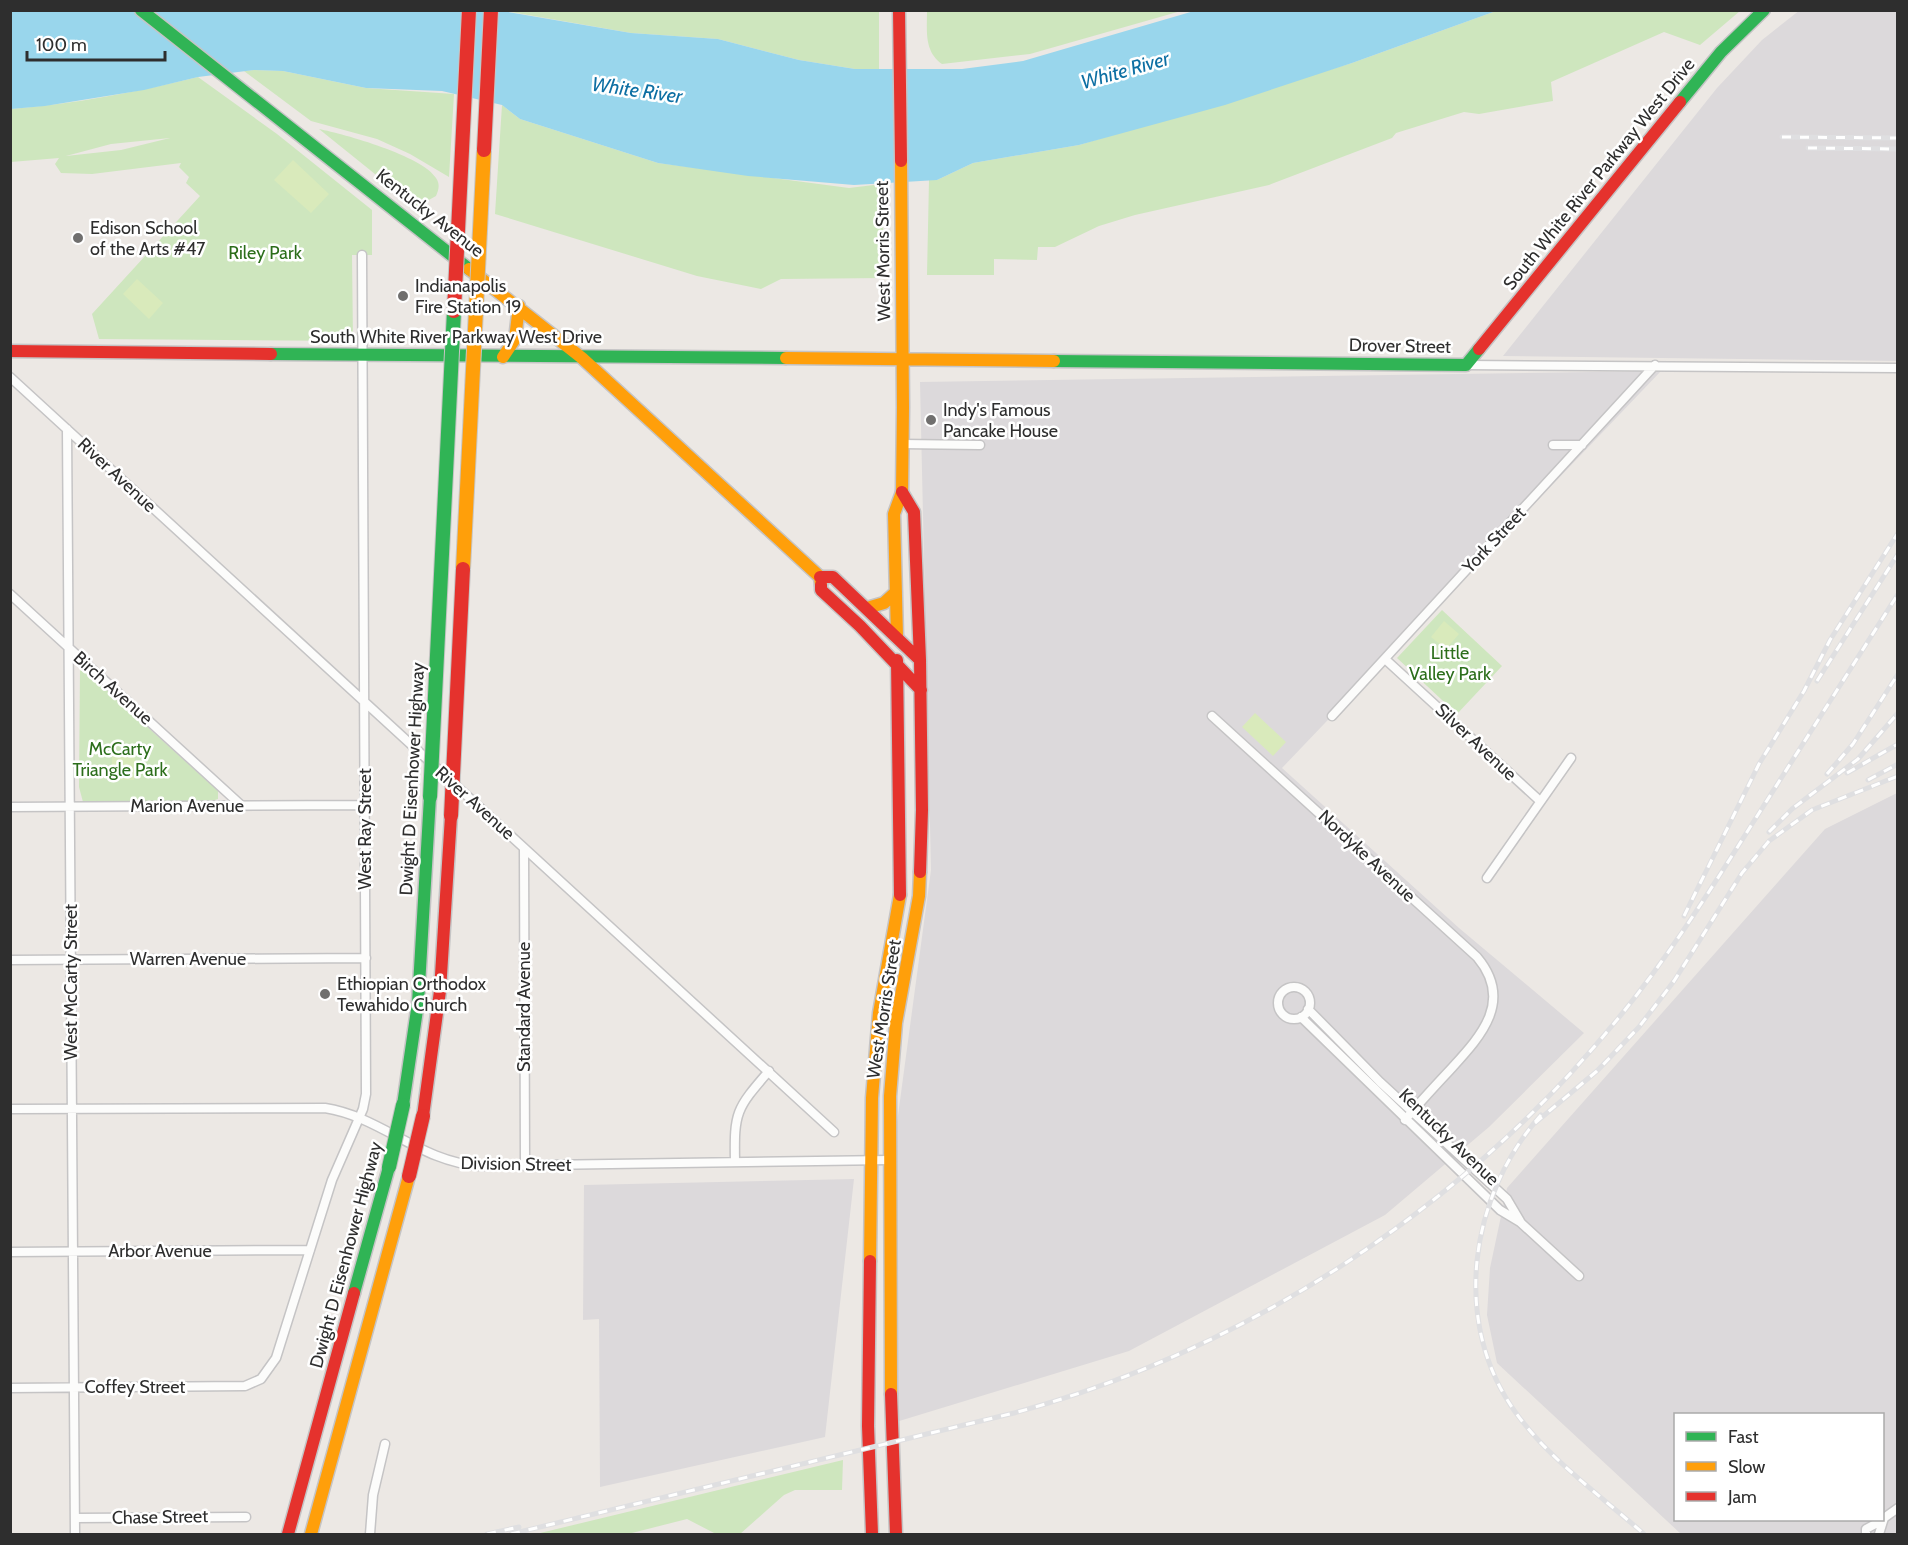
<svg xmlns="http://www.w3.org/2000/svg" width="1908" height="1545" font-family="Cabin,sans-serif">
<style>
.industrial{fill:#dcd9db;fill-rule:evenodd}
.green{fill:#cee6be;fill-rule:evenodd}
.pitch{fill:#d9eabb}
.water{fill:#99d6ec}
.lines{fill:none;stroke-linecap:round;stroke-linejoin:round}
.street-casing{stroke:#c5c4c5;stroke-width:11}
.fast-casing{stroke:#c5c4c5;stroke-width:15}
.slow-casing{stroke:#c5c4c5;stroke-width:15}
.jam-casing{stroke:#c5c4c5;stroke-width:15}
.street{stroke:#fcfcfb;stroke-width:8}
.fast{stroke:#30b455;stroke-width:12}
.slow{stroke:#ff9f0a;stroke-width:12}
.jam{stroke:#e5322d;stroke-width:12}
.rail-casing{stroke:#dfdfe1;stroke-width:5}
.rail{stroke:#fff;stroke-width:3;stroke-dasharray:9;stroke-linecap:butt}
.fast-bridge-casing{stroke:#c6c5c4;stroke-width:16;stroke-linecap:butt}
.slow-bridge-casing{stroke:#c6c5c4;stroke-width:16;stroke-linecap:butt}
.jam-bridge-casing{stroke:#c6c5c4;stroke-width:16;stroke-linecap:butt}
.fast-bridge{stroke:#30b455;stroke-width:14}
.slow-bridge{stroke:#ff9f0a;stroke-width:14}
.jam-bridge{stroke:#e5322d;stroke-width:14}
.poi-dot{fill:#706f6e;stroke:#fff;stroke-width:2}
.labels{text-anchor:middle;stroke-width:5;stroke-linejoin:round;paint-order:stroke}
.street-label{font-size:18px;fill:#2e2e2e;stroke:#fff}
.poi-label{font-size:18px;fill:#2e2e2e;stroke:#fff;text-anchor:start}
.park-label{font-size:18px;fill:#2c6e1b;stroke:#fff}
.water-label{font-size:20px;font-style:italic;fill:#0d6fa3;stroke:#fff}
</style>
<rect width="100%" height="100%" fill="#ece8e4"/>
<path class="industrial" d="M1800,10L1897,11V361L1503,356L1717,88L1762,40Z
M1661,371L1282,768L1459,928L1584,1033L1489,1127L1385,1215L1129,1351L896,1422L897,1123L931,870L920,382Z
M1897,793V1534H1681L1497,1363L1487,1315L1490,1268L1507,1188L1825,829ZM1676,1414H1882V1520H1676Z
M854,1179L825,1437L600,1487L599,1319L583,1320L584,1185Z"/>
<path class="green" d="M505,11H879V69H855L799,60L718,39L631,33Z
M927,11V10L1181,11L1030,54L942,64C924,51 927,31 927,11Z
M1496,11H1740L1700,45L1664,32L1551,82L1553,101L1479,114L1464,112L1396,133L1392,138L1269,185L1135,215L1099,226L1055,247H1038L1037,260L994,259V275H927L929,180H937L973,163L1079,145L1352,63Z
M254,70L283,71L366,88L454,94L449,177L410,154L377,139L311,121L244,71Z
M198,77L277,134L372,210V255H352L353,341L99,339L92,314L200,196L186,183L189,177L179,167L181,163L92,174L61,173L55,164L59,158L11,162V109C74,104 136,92 198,77ZM170,138L121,150L66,156L111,144Z
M502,105L520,119L658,163L849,188L882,184L884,278L781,279L761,289L697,276L495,214Z
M319,129C344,134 423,156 436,178C440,184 439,189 436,196L416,207Z
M1442,610L1502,666L1457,714L1397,658Z
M80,669L99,683L218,791V799L212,801L83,802L79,787Z
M843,1460L842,1490H795L784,1495L740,1534H716L687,1519L628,1534H536Z"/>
<path class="pitch" d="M293,160L329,194L311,213L274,180Z
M137,279L163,303L149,319L123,294Z
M1444,621L1459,634L1446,649L1431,637Z
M1255,713L1286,742L1273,756L1242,727Z
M112,756H135L134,780H112Z"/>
<path class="water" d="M11,11H502L631,33L718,39L799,60L855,69H962L1023,61L1194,11H1496L1352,63L1225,105L1079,145L973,163L937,180L854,185L748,176L658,163L520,119L502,105L442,91L366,88L283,71L254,70L198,77L144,90L45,106L11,109Z"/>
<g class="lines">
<defs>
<path id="street" d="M1466,365L1898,368
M10,377L834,1132
M67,429L75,1534
M902,444L980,445
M1553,445H1582
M10,594L242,806
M1385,659L1540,801
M1212,716L1477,957C1515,1002 1479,1038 1449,1071C1434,1087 1419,1103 1405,1120
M1332,716L1655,365
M10,807L364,805
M524,848L525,1166
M1487,878L1571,758
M10,960L366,958
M1278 1003a16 16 0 1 1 32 0a16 16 0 1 1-32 0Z
M1308,1009L1380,1082L1507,1199L1520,1221
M1301,1017L1500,1210L1520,1222L1579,1276
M10,1109L325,1108C382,1117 420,1162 480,1166L889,1160
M735,1162C734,1112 736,1109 769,1071
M10,1252L310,1250
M10,1388L245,1386L261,1379L276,1358L332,1180L363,1109L366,1094L362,255
M75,1518L246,1517
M370,1534L373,1495L385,1444
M1866,1534V1529L1883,1520
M1879,1534L1884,1518L1898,1508"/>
<path id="fast" d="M141,10L469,269
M1680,102L1721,52L1764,10
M271,354L786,358
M1054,361L1466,365L1479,349
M403,1105L418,1003L430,797
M354,1293L389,1167"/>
<path id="slow" d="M469,269L582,358L820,577L821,585
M503,357L515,339L519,306
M786,358L1054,361
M867,608L884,603L896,592
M897,637L894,514L902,492L903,407L901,161
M870,1261L872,1098L879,1013L900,895
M891,1394L890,1096L896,1023L919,896L920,872
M311,1534L409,1176"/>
<path id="jam" d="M899,10L901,161
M1479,349L1680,102
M10,351L271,354
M902,492L914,512L920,660
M820,577H833L920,660L922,810L920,872
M821,585V590L860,626L921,690
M897,660L900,895
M423,1116L440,991L451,816
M870,1261L868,1426L872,1534
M891,1394L896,1534
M288,1534L354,1293"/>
</defs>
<use href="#street" class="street-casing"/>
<use href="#fast" class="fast-casing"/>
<use href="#slow" class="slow-casing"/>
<use href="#jam" class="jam-casing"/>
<use href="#street" class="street"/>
<use href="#fast" class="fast"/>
<use href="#slow" class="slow"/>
<use href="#jam" class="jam"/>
<defs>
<path id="rail" d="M1782,137L1898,138
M1808,148L1898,149
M1817,681L1898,554
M1847,773L1898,744
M1827,774L1853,744L1898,674
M1868,780L1898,764
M1769,832L1792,809L1858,759L1898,713
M1684,916L1759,764L1804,691L1830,640L1898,533
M1541,1115C1470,1195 1450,1322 1516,1413C1550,1460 1601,1496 1644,1534
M1535,1123L1597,1071L1639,1027L1674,981L1742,873L1769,841L1812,810L1898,776
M487,1534L519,1527
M511,1534L1014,1413C1247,1350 1463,1208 1616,1021C1668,958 1711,889 1754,821C1802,745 1850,670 1898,594"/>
</defs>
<use href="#rail" class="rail-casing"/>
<use href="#rail" class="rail"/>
<defs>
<path id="fast-bridge" d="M430,797L454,311
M389,1167L403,1105"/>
<path id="slow-bridge" d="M463,569L484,150"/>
<path id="jam-bridge" d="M484,150L491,10
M454,311L469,10
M451,816L463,569
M409,1176L423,1116"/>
</defs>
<use href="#fast-bridge" class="fast-bridge-casing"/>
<use href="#slow-bridge" class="slow-bridge-casing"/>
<use href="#jam-bridge" class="jam-bridge-casing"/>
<use href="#fast-bridge" class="fast-bridge"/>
<use href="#slow-bridge" class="slow-bridge"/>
<use href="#jam-bridge" class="jam-bridge"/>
</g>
<g class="poi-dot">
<circle cx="78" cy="238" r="6"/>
<circle cx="403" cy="296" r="6"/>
<circle cx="931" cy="420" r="6"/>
<circle cx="325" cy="994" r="6"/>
</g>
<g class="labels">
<g class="street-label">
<text transform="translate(1599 174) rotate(-51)" y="6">South White River Parkway West Drive</text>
<text transform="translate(430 213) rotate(38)" y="6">Kentucky Avenue</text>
<text transform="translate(883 251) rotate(-91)" y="6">West Morris Street</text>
<text x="456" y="343">South White River Parkway West Drive</text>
<text transform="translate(1400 346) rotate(1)" y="6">Drover Street</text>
<text transform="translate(117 475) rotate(43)" y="6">River Avenue</text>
<text transform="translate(1494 540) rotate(-47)" y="6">York Street</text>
<text transform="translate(113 688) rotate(42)" y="6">Birch Avenue</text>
<text transform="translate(1476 742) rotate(43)" y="6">Silver Avenue</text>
<text transform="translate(412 779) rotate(-87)" y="6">Dwight D Eisenhower Highway</text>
<text transform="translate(475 803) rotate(42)" y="6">River Avenue</text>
<text x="187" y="812">Marion Avenue</text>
<text transform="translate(365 829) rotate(-90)" y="6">West Ray Street</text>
<text transform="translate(1367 856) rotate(43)" y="6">Nordyke Avenue</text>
<text x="188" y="965">Warren Avenue</text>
<text transform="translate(71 982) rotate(-90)" y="6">West McCarty Street</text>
<text transform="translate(524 1007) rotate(-90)" y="6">Standard Avenue</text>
<text transform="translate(884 1009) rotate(-81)" y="6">West Morris Street</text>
<text transform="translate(1449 1137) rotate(44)" y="6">Kentucky Avenue</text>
<text transform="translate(516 1164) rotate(1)" y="6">Division Street</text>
<text x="160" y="1257">Arbor Avenue</text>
<text transform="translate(346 1255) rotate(-75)" y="6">Dwight D Eisenhower Highway</text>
<text x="135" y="1393">Coffey Street</text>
<text transform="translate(160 1517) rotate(-1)" y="6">Chase Street</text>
</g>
<g class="poi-label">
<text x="90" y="234">Edison School<tspan x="90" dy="21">of the Arts #47</tspan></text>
<text x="415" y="292">Indianapolis<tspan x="415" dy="21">Fire Station 19</tspan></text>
<text x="943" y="416">Indy's Famous<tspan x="943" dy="21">Pancake House</tspan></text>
<text x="337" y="990">Ethiopian Orthodox<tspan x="337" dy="21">Tewahido Church</tspan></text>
</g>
<g class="park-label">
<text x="265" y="259">Riley Park</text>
<text x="1450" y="659">Little<tspan x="1450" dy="21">Valley Park</tspan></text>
<text x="120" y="755">McCarty<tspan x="120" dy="21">Triangle Park</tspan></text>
</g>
<g class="water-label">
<text transform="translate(1125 70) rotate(-16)" y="7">White River</text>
<text transform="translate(637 90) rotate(8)" y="7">White River</text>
</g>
</g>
<rect width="1908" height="1545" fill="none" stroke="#2e2e2e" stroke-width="24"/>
<rect x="1674" y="1413" width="210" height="108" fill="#ffffff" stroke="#ababab" stroke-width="1.5"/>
<rect x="1686" y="1432" width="30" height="9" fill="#30b455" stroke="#ababab" stroke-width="1.5"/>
<text x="1728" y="1443" font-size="18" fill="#2e2e2e">Fast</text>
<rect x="1686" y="1462" width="30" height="9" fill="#ff9f0a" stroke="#ababab" stroke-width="1.5"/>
<text x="1728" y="1473" font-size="18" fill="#2e2e2e">Slow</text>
<rect x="1686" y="1492" width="30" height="9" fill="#e5322d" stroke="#ababab" stroke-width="1.5"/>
<text x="1728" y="1503" font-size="18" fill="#2e2e2e">Jam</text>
<path d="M27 51v9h138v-9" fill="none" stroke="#2e2e2e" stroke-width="3"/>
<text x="36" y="51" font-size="18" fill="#2e2e2e" stroke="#ffffff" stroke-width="4.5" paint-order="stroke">100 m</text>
</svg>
